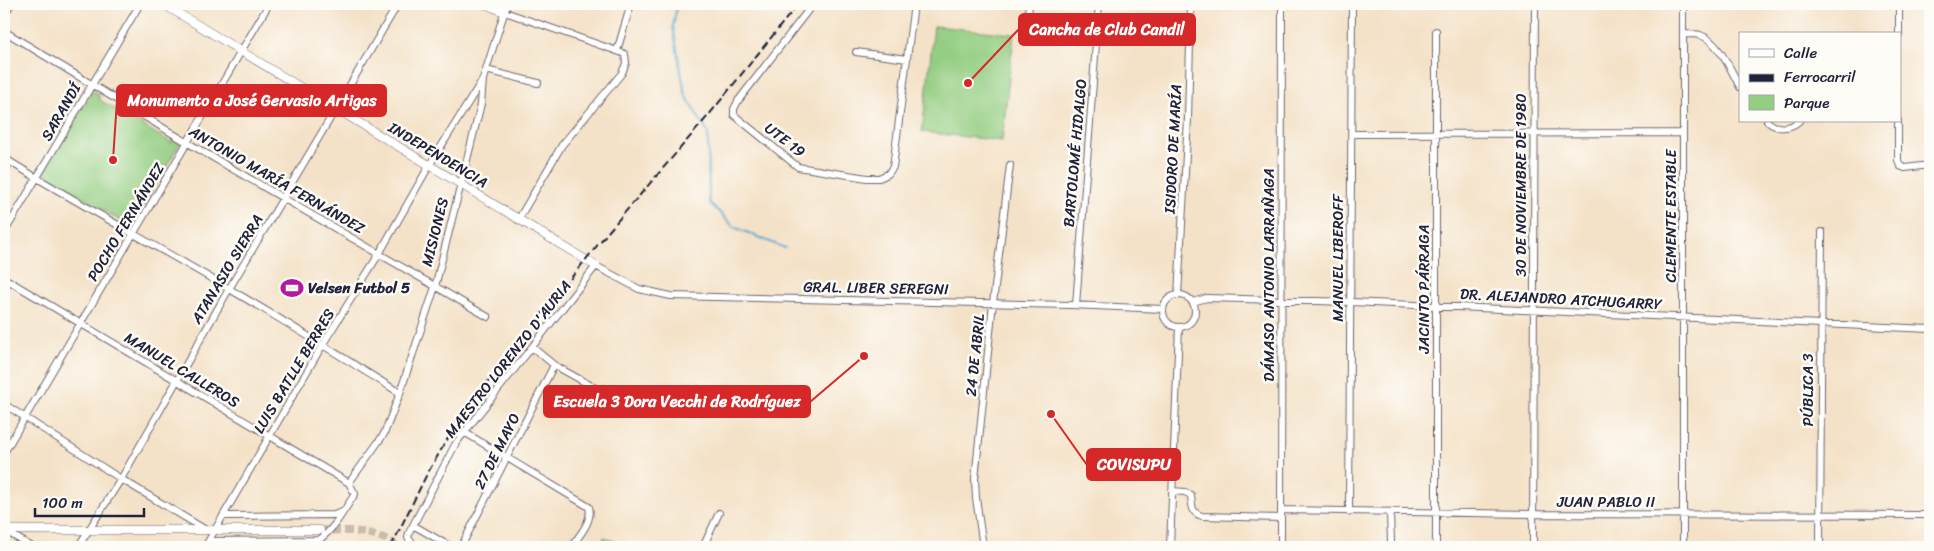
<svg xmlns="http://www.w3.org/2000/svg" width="1934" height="551" font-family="Sriracha,sans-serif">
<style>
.green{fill:#94ce82;stroke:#5b785e}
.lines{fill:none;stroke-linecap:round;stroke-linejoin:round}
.stream{stroke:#50a6cc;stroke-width:2}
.tertiary-tunnel{stroke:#cabcac;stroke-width:8;stroke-dasharray:8 4;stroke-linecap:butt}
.minor-casing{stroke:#6c656c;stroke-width:8}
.tertiary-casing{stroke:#6c656c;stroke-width:9}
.minor{stroke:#fff;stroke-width:6}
.tertiary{stroke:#fff;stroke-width:8}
.rail{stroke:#22223b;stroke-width:2;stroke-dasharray:8 4;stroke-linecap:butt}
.labels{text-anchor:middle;stroke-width:5;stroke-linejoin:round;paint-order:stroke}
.street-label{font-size:15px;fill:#22223b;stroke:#fdfcf7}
.poi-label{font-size:15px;font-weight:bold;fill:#22223b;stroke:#fdfcf7;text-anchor:start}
.leader{fill:none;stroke:#d62828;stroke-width:2}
.callout-dot{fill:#d62828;stroke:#fdfcf7;stroke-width:2}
.callout{fill:#d62828;stroke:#d62828;stroke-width:2}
.callout-label{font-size:16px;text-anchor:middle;font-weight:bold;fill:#fff}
</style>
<rect width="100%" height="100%" fill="#fdfcf7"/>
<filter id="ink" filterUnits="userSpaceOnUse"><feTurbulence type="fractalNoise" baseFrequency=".02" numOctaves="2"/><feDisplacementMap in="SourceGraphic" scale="10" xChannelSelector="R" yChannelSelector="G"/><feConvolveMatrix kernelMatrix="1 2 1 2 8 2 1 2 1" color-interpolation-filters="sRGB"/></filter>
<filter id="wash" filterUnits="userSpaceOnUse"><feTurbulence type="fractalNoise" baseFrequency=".0096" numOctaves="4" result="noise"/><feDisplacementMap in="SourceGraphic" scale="20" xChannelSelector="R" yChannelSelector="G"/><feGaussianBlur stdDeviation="1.12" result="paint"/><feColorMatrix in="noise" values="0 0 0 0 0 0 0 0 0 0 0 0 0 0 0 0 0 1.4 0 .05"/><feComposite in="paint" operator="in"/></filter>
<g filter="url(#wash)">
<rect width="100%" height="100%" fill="#f4e2c8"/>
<path class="green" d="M934,26L1014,34L1002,141L922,132Z
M92,91L98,94L100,100L172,143L173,138L180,143L131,228L44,172Z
M604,537L629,547H600Z"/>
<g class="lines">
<path class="stream" d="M677,4L673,27L685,94L708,133L709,202L734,227L785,248"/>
</g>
</g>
<g filter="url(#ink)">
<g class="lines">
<path class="tertiary-tunnel" d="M320,530C349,531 375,529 398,547"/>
<defs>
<path id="minor" d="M813,4L738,101L734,109V115L798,167L867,178H879L888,174L893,167L914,4
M505,12L617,51L625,54L626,63L622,73L562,145L518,220
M4,15L11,4
M1027,28L1029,4
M4,31L188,143L488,317
M1684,34C1689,34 1695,34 1700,35C1718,40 1732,72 1740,87
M1899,34V4
M617,51L631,4
M856,52L907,59
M486,70L538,83
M1767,121C1776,130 1790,129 1799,121
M1898,121V160L1900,166L1905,168L1930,165
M1352,134L1683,133
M4,158C78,204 155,245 231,290C288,323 344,358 400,393
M4,233L140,4
M4,278L349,483L355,494C344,510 335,528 319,540L209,541
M1163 311a16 16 0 1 1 32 0a16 16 0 1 1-32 0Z
M1178,295L1188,119L1191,4
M1192,302L1207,298L1351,302L1930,329
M1076,305L1099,4
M532,347L554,365L608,395
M4,404L121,479L206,530
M464,432L589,507C593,521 579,536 571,547
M4,453L269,4
M349,483L384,434L400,393L435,287L481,104L483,79L507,4
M1172,491L1185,492L1191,495C1192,505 1191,513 1202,516L1281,518
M1282,510L1533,514L1930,515
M1349,512L1352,4
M223,516L334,515L342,512
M413,525L451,547
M4,530L32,547
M78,547L121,479L229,289L398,4
M205,547L323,344L379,254L429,166L483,79
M416,547L408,538L409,533L456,443L596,266L639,289L671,296L1071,305L1163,309
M461,547L554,365
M703,547L719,513
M983,547L976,498L975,479L993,303L1010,165
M1170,547L1179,327
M1281,547L1282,4
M1388,547L1391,542L1390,513
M1436,547V31
M1533,547L1535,4
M1683,547V4
M1820,547L1822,232"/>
<path id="tertiary" d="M163,4L596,266
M484,4L505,12
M4,530H320"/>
</defs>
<use href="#minor" class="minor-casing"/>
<use href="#tertiary" class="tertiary-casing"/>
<use href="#minor" class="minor"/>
<use href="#tertiary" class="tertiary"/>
<path class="rail" d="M391,547L427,474L458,421L496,371L608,232L708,116L798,4"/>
</g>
</g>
<defs>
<symbol id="stadium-bare" viewBox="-9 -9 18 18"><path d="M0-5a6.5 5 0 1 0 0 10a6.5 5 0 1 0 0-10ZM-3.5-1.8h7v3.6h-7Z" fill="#b5179e" stroke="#fdfcf7" stroke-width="2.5" paint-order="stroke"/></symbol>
</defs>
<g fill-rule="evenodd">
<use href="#stadium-bare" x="276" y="272" width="32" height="32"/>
</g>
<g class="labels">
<g class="street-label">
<text transform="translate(61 112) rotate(-60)" y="5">SARANDÍ</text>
<text transform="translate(785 140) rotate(37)" y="5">UTE 19</text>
<text transform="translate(1173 149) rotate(-87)" y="5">ISIDORO DE MARÍA</text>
<text transform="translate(1075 153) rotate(-85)" y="5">BARTOLOMÉ HIDALGO</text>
<text transform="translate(438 155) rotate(31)" y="5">INDEPENDENCIA</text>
<text transform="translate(277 180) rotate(30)" y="5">ANTONIO MARÍA FERNÁNDEZ</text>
<text transform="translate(1521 185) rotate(-90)" y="5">30 DE NOVIEMBRE DE 1980</text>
<text transform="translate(1671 216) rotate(-90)" y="5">CLEMENTE ESTABLE</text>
<text transform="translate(126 222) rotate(-59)" y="5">POCHO FERNÁNDEZ</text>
<text transform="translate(435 232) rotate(-76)" y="5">MISIONES</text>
<text transform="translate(1338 258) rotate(-90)" y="5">MANUEL LIBEROFF</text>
<text transform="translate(227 269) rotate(-59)" y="5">ATANASIO SIERRA</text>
<text transform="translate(1269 275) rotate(-90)" y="5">DÁMASO ANTONIO LARRAÑAGA</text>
<text transform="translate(876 288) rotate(1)" y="5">GRAL. LIBER SEREGNI</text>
<text transform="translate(1424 289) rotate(-90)" y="5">JACINTO PÁRRAGA</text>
<text transform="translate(1561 299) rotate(3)" y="5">DR. ALEJANDRO ATCHUGARRY</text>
<text transform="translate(975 355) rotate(-84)" y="5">24 DE ABRIL</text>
<text transform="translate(508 359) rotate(-52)" y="5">MAESTRO LORENZO D'AURIA</text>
<text transform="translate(182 370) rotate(31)" y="5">MANUEL CALLEROS</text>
<text transform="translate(294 371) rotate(-59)" y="5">LUIS BATLLE BERRES</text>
<text transform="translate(1808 390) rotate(-90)" y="5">PÚBLICA 3</text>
<text transform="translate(497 451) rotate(-63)" y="5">27 DE MAYO</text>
<text x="1606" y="507">JUAN PABLO II</text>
</g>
<g class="poi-label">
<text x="308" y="293">Velsen Futbol 5</text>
</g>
</g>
<path class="leader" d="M968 83L1019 29M113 160L117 100M864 356L810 402M1051 414L1087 465"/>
<g class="callout-dot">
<circle cx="968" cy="83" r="5"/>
<circle cx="113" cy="160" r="5"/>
<circle cx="864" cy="356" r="5"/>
<circle cx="1051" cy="414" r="5"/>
</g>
<g class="callout">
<rect x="1019" y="14" width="176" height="31" rx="5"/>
<rect x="117" y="85" width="269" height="31" rx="5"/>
<rect x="544" y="386" width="266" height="31" rx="5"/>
<rect x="1087" y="449" width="93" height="31" rx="5"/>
</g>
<g class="callout-label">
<text x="1107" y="35">Cancha de Club Candil</text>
<text x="252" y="106">Monumento a José Gervasio Artigas</text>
<text x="677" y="407">Escuela 3 Dora Vecchi de Rodríguez</text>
<text x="1134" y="470">COVISUPU</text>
</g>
<rect width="1934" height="551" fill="none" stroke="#fdfcf7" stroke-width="20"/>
<rect x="1739" y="32" width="162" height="90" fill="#fdfcf7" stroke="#a5a5ac"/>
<rect x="1749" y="49" width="25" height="8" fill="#ffffff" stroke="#a5a5ac"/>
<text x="1784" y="58" font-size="15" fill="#22223b">Calle</text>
<rect x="1749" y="74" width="25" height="8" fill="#22223b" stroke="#a5a5ac"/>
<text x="1784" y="82" font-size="15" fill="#22223b">Ferrocarril</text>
<rect x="1749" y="95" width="25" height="15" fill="#94ce82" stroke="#a5a5ac"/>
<text x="1784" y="108" font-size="15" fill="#22223b">Parque</text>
<path d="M35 508v8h109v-8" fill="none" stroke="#22223b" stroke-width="2.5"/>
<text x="42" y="508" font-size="15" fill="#22223b" stroke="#fdfcf7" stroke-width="4" paint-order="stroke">100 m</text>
</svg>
